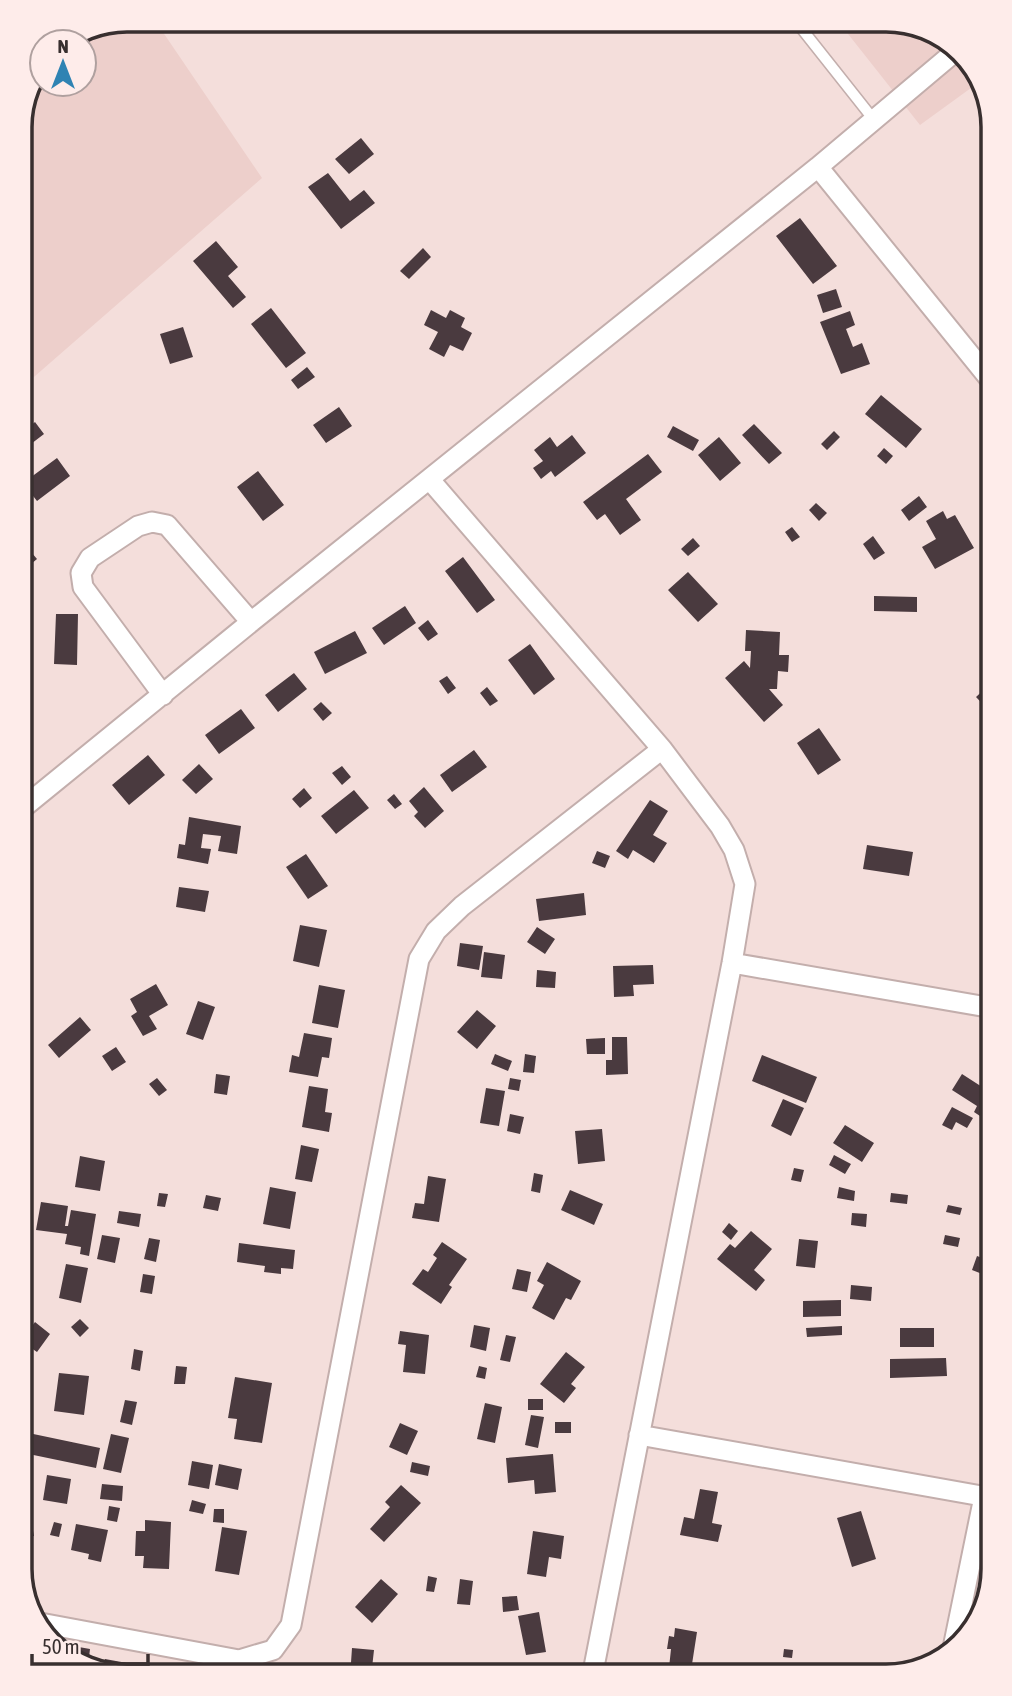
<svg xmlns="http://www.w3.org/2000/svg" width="1012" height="1696" font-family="'Asap Condensed',sans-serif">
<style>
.built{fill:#edcfcb}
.building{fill:#4a3a3f}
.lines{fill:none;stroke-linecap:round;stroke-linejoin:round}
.lane-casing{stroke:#c3aeac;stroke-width:13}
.street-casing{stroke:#c3aeac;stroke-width:23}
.lane{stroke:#fff;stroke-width:10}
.street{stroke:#fff;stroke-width:19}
.rim{fill:none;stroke:#382f2f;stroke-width:3.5}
</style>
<rect width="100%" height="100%" fill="#f4dedb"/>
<path class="built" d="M126,19H154L262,178L19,390V120L42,70V84H84V42H71Z
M837,20H893L945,38L982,80L920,125Z"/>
<path class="building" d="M361,138L374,154L349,174L335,159Z
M328,173L350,201L364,190L375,203L341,229L308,187Z
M800,218L837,266L813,284L776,236Z
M216,241L238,267L228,276L246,297L233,308L193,261Z
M423,248L431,257L409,279L400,271Z
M836,289L842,307L823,313L817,295Z
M271,308L306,353L286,368L251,324Z
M431,310L446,318L450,310L465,318L461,327L472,333L463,351L450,345L444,357L429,349L438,332L424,325Z
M850,311L855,325L846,329L853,347L862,343L870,364L841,374L820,322Z
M183,327L193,357L170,364L160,334Z
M307,367L315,377L298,389L291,380Z
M881,395L922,429L906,448L865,414Z
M339,407L352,426L326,443L313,425Z
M35,422L44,434L27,447L19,435Z
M754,424L782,453L769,464L742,435Z
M673,426L699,440L693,451L667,437Z
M834,431L840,437L827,450L821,444Z
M572,435L586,453L555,477L551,471L541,479L533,468L543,461L534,450L550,437L557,447Z
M719,437L741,463L720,481L698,455Z
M884,448L893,456L886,464L877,456Z
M648,454L662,472L626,499L641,520L620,535L605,514L597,520L583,502Z
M57,458L70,476L37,501L23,483Z
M258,471L284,505L263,521L237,487Z
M919,496L927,507L909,521L901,510Z
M816,503L827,513L819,521L809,510Z
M943,511L947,519L955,515L974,548L935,569L922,547L936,539L926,521Z
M792,527L800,537L792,542L785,532Z
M873,536L885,553L874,560L863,544Z
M693,538L700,546L688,556L681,549Z
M26,546L37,559L19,574V551Z
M463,557L495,600L477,613L445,571Z
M688,572L718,604L698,622L668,590Z
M874,596L917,597V612L874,611Z
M405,606L416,623L384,645L372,628Z
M56,614H78L77,665L54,664Z
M428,620L438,634L428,641L418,628Z
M746,630L780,632L779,655H789L788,672L778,671L777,689H769L783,705L764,722L725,678L744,661L750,668L751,651H745Z
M355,631L367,653L325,674L314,652Z
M530,644L555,679L534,695L508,660Z
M294,673L307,689L278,712L265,695Z
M447,676L456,688L448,694L439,681Z
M990,684L993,686V711L991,713L976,697Z
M487,687L498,701L490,706L480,693Z
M321,702L332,713L323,721L313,709Z
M241,709L255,728L219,754L205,735Z
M819,728L841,760L818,775L797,743Z
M474,750L487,767L452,792L440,775Z
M148,755L165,775L129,805L112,785Z
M199,764L213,779L196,794L182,780Z
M342,766L351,777L342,785L332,773Z
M424,787L444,811L425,828L414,816L418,812L409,801Z
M304,788L312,798L300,808L292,799Z
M354,790L369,808L336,834L321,816Z
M394,794L402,804L395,809L387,800Z
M650,800L668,811L653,835L667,843L654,863L633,850L628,859L616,851Z
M189,817L241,826L237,854L218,851L221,836L203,834L201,848L211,849L208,864L177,858L179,844L185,845Z
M867,845L913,852L909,876L863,869Z
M597,851L610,856L605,868L592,863Z
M306,854L328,886L308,899L286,867Z
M989,869L993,871V899L981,896Z
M179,887L209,891L205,912L176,907Z
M584,893L586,915L539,921L536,899Z
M300,925L327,930L319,967L293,961Z
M537,927L555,939L545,954L527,942Z
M460,943L483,946L479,970L457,966Z
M484,952L505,955L502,979L481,977Z
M653,965L654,984L633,985L634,996L614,997L613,966Z
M537,970L556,972L555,988L536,987Z
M156,984L168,1005L149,1016L157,1029L143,1036L131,1016L137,1012L130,999Z
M319,985L345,990L338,1028L312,1023Z
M198,1001L215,1007L203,1040L186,1034Z
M477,1010L496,1026L477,1049L457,1032Z
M80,1017L91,1030L59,1058L48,1045Z
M304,1033L332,1038L329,1058L322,1057L318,1077L289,1072L292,1055L299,1057Z
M612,1037H627L628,1074L606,1075V1060H612Z
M605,1038V1054H587L586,1039Z
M116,1047L126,1062L112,1071L102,1056Z
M495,1054L512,1061L508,1071L491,1064Z
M525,1054L536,1056L534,1073L523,1072Z
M762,1055L817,1077L806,1103L752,1081Z
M216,1074L230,1076L227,1095L214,1093Z
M962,1074L993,1094V1117L989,1122L974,1112L977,1106L952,1090Z
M157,1078L167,1090L159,1096L149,1084Z
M510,1078L521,1080L519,1091L508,1089Z
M309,1086L328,1089L325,1112L332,1113L329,1132L302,1127Z
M486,1088L505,1091L499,1126L480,1123Z
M783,1099L804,1108L791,1136L771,1126Z
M952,1107L973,1118L967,1128L956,1122L952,1130L942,1125Z
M510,1114L524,1117L520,1134L507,1131Z
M845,1125L874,1143L862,1162L833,1143Z
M602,1129L605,1161L578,1164L575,1131Z
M301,1145L319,1149L312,1182L295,1179Z
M834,1155L851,1164L845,1174L829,1165Z
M80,1156L105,1161L100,1191L75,1187Z
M794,1168L804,1170L801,1182L791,1180Z
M534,1173L543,1175L540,1193L531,1191Z
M428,1176L446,1179L439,1222L412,1218L415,1203L424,1204Z
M270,1187L296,1192L290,1229L263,1224Z
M839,1187L855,1191L854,1201L837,1198Z
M570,1190L603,1204L594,1225L561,1210Z
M159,1193L168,1194L165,1207L157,1206Z
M891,1193L908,1195L907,1204L890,1202Z
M206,1195L221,1198L218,1211L203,1208Z
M41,1202L68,1206L65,1226H68L71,1210L96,1214L89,1256L80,1254L81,1247L65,1244L67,1234L36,1230Z
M948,1205L962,1208L960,1215L946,1212Z
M119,1211L141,1214L139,1227L117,1223Z
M852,1213L867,1214L866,1227L851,1225Z
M729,1223L738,1231L731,1240L722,1232Z
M751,1231L772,1249L754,1270L765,1280L756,1291L717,1259L730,1244L735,1248Z
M102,1235L120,1238L115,1263L97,1259Z
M945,1235L960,1238L958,1247L943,1244Z
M149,1238L160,1240L156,1262L144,1259Z
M799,1239L818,1241L815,1268L796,1266Z
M442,1242L467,1259L449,1285L452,1287L441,1304L412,1284L423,1269L428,1272L437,1258L433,1255Z
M239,1243L295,1250L293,1269L281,1268V1274L264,1272L265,1266L237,1262Z
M977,1256L993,1262L990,1277L972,1270Z
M547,1262L581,1281L571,1300L566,1298L554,1320L532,1308L544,1285L537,1281Z
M66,1264L88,1268L81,1303L59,1298Z
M517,1269L531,1272L527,1292L512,1289Z
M143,1274L155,1276L152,1294L140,1292Z
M851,1285L872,1287L871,1301L850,1299Z
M841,1300V1316L803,1317V1301Z
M80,1319L89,1328L80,1337L71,1327Z
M35,1322L50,1334L37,1352L21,1341Z
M474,1325L490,1328L486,1351L470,1347Z
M842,1326V1335L807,1337L806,1328Z
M900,1328H934V1347H900Z
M400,1331L429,1335L425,1374L403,1372L406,1345L398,1344Z
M506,1335L516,1337L510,1362L500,1360Z
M134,1349L143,1351L140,1371L131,1369Z
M566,1352L585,1367L571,1384L576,1388L564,1403L540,1384Z
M946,1358L947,1376L890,1378V1359Z
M176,1366L187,1367L185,1384H174Z
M479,1366L487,1368L485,1379L476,1377Z
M59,1373L89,1376L84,1415L54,1411Z
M235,1377L272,1383L262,1443L234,1439L237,1419L228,1418Z
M528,1399H543V1410H528Z
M125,1400L137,1402L132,1425L120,1422Z
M485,1403L502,1407L495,1443L477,1439Z
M531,1415L544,1417L538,1448L525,1445Z
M555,1422H571V1433H555Z
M400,1423L418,1431L407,1455L389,1447Z
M19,1431L100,1448L96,1468L19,1452Z
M111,1434L129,1438L121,1473L103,1469Z
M553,1454L556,1492L535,1494L534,1480L508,1483L506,1458Z
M192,1461L213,1465L209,1489L188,1485Z
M412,1462L430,1466L428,1476L410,1472Z
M219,1464L242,1469L238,1490L215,1485Z
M47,1475L71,1479L67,1504L43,1500Z
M102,1484L123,1486L122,1501L100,1499Z
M401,1485L421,1503L384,1542L370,1529L390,1507L385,1502Z
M700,1489L718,1492L712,1523L722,1525L718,1542L680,1535L684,1517L694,1519Z
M192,1500L206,1504L203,1514L189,1511Z
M28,1504L34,1536L19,1538V1506Z
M109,1506L120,1508L117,1522L107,1520Z
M214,1509H224V1523L213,1522Z
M861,1511L876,1559L852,1567L837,1518Z
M145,1520L171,1522L169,1569L143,1568L144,1556H135L136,1531H145Z
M54,1522L62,1524L59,1537L50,1535Z
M76,1524L108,1530L101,1562L88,1559L89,1554L71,1550Z
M222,1527L247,1531L239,1575L215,1571Z
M533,1531L564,1536L561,1559L549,1557L546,1577L527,1574Z
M428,1576L437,1578L434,1592L426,1591Z
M381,1579L398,1594L372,1623L355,1607Z
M460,1579L473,1581L470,1605L457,1604Z
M517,1596L519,1610L503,1612L502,1597Z
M539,1612L546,1652L526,1655L518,1616Z
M675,1628L697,1632L690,1677H662L664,1667L669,1668L671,1649H667L669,1636L674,1637Z
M56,1643L90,1649L88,1666L67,1658L56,1646Z
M352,1648L374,1650L371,1677H350Z
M784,1649L793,1650L792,1658L783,1657Z
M105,1659L138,1665L136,1677H120L102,1671Z
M844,1666L864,1669L863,1677H842Z"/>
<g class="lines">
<defs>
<path id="lane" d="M794,19L874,120"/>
<path id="street" d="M818,167L993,383
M430,480L662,749L720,826L734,850L745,884L732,963L592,1677
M163,695L83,587L81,573L90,558L138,526L152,522L167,525L251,622
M19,811L251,622L818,167L957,50
M732,963L993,1008
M639,1435L993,1498
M35,1622L239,1660L273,1650L291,1625L419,959L436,931L462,906L662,749
M953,1648L984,1497"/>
</defs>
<use href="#lane" class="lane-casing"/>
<use href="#street" class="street-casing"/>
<use href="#lane" class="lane"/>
<use href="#street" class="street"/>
</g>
<path d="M0 0H1012V1696H0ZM127 32H886A95 95 0 0 1 981 127V1569A95 95 0 0 1 886 1664H127A95 95 0 0 1 32 1569V127A95 95 0 0 1 127 32Z" fill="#feecea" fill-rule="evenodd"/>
<path class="rim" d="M127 32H886A95 95 0 0 1 981 127V1569A95 95 0 0 1 886 1664H127A95 95 0 0 1 32 1569V127A95 95 0 0 1 127 32Z"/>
<g transform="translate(63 63)"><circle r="33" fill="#feecea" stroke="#afa09f" stroke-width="2"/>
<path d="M0-5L12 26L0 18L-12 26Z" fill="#2f83b3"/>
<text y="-10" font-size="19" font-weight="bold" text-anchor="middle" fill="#382f2f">N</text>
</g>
<path d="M32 1654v10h116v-10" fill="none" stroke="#382f2f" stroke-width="3.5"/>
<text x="42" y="1654" font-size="21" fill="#382f2f" stroke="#feecea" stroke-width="5" paint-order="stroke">50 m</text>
</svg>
